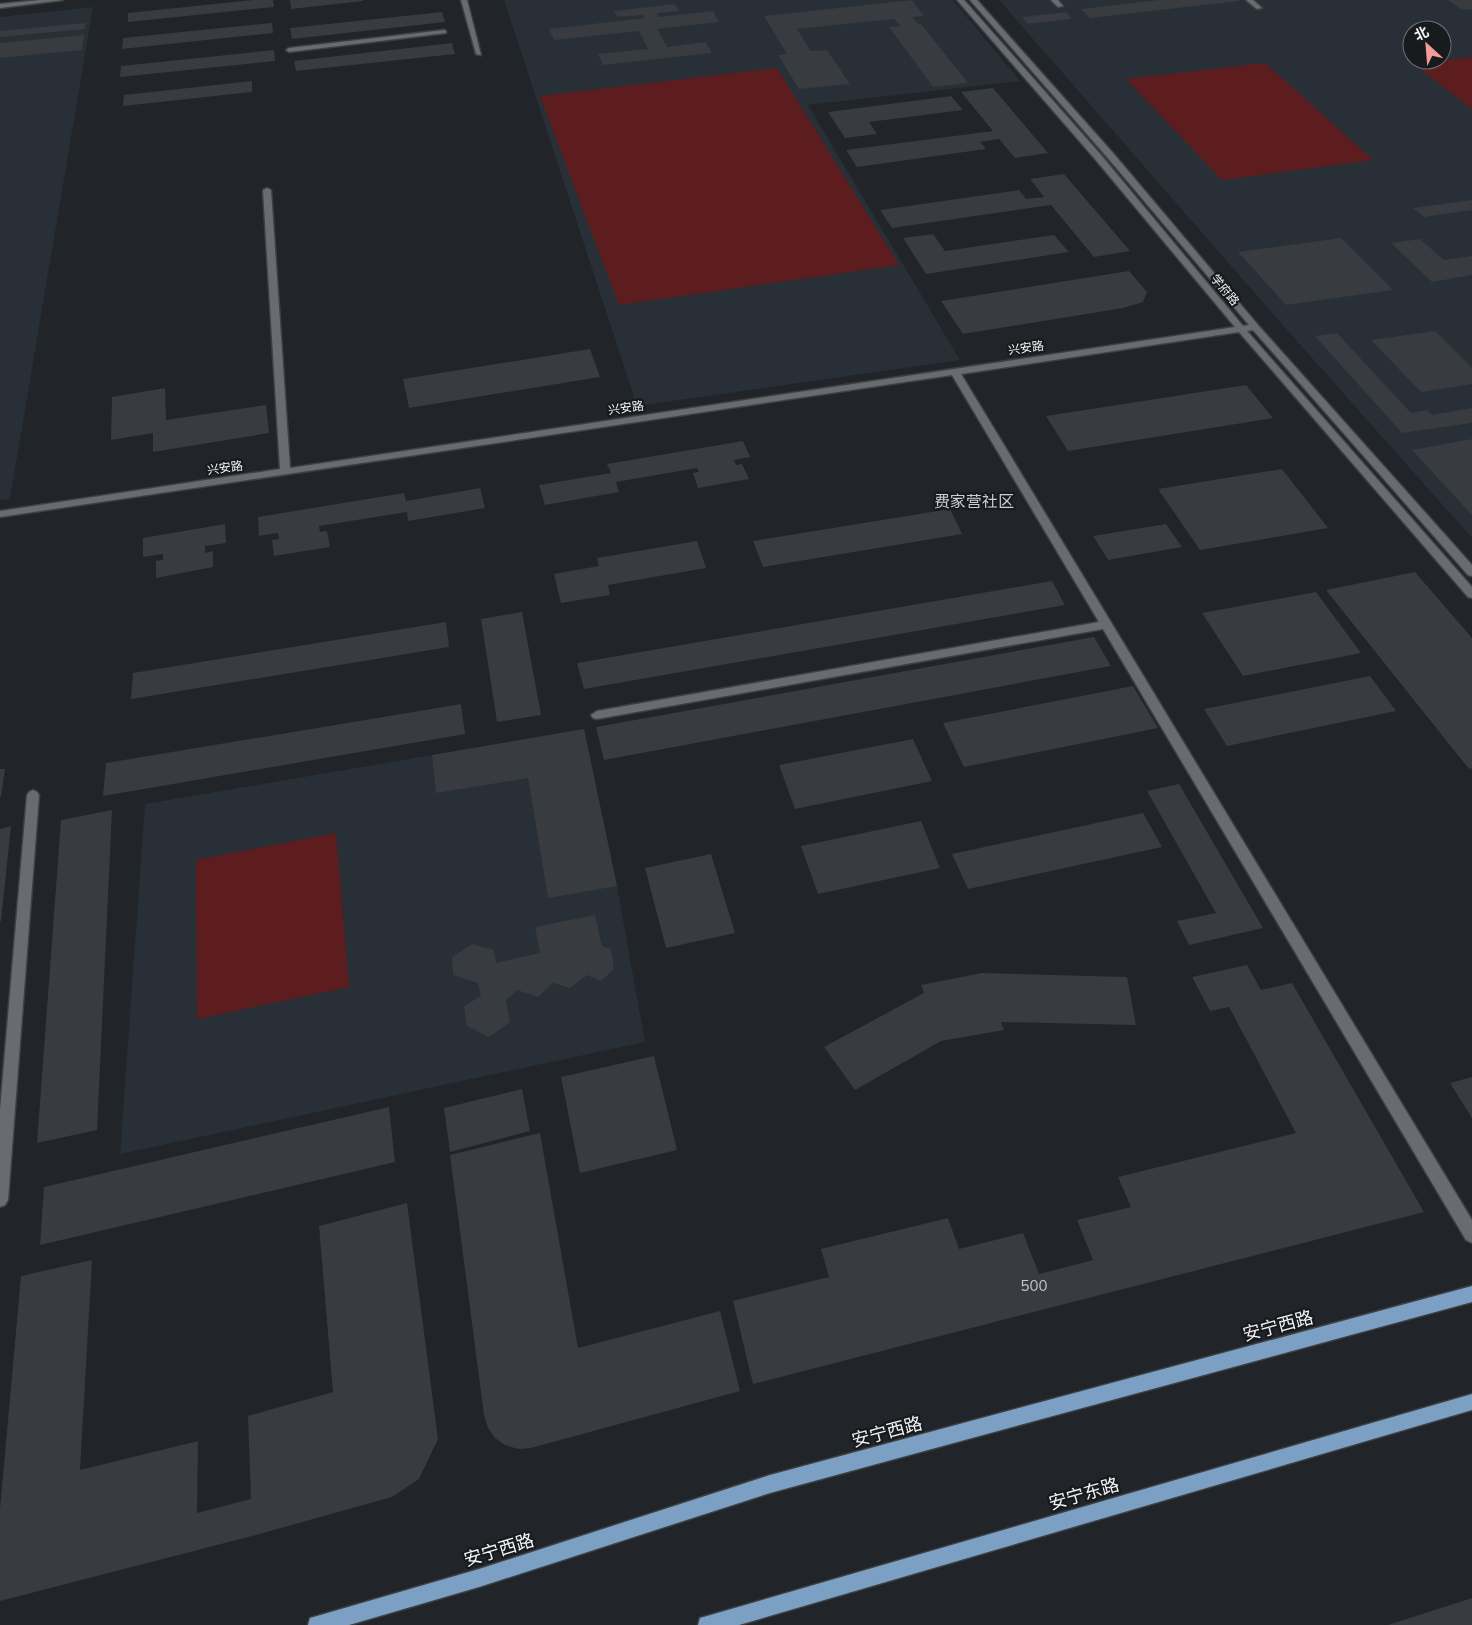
<svg xmlns="http://www.w3.org/2000/svg" width="1472" height="1625" font-family="Mulish,'Noto Sans SC',sans-serif">
<style>
.built{fill:#282f37;fill-rule:evenodd}
.green{fill:#5d1d1f}
.building{fill:#383b3f}
.lines{fill:none;stroke-linecap:round;stroke-linejoin:round}
.minor-casing{stroke:#3d4043;stroke-width:3}
.major-casing{stroke:#3d4043;stroke-width:3}
.minor{fill:#686c70;fill-rule:evenodd}
.major{fill:#7ba0c4;fill-rule:evenodd}
.labels{text-anchor:middle;stroke-width:4.5;stroke-linejoin:round;paint-order:stroke}
.far-street-label{font-size:12px;fill:#f2f4f6;stroke:#181b1e}
.near-number-label{font-size:15px;fill:#c4c6c8}
.neighbourhood-label{font-size:16px;fill:#cbcfd4;stroke:#181b1e}
.near-street-label{font-size:18px;fill:#f2f4f6;stroke:#181b1e}
</style>
<rect width="100%" height="100%" fill="#212428"/>
<path class="built" d="M504,0H953L1020,81L808,105L960,360L637,406Z
M999,0H1472V538L1273,314ZM1412,30H1442V60H1412Z
M93,7L10,499L0,500V17Z
M584,729L617,886L645,1042L120,1154L145,804Z"/>
<path class="green" d="M1472,57V109L1414,64Z
M1265,63L1373,160L1222,180L1126,79Z
M777,68L899,265L619,305L540,96Z
M336,833L349,987L197,1019L196,860Z"/>
<path class="building" d="M253,0H273L274,7L128,22V13Z
M290,0H363V1L291,9Z
M912,0L924,16L912,17L918,24H921L968,83L933,87L889,27L900,26L894,19L797,29L811,51L827,50L850,84L799,89L778,55L787,54L764,16Z
M1159,0H1239V1L1090,18L1081,9Z
M1448,0H1472V9L1462,10Z
M675,4L679,11L657,13L659,17L713,11L719,22L657,29L667,47L706,42L712,53L603,65L598,54L648,49L639,31L554,40L549,29L645,18L643,15L617,17L614,11Z
M442,12L445,22L292,39L290,28Z
M1066,12L1072,19L1028,24L1022,17Z
M85,23V29L0,37V31Z
M272,23L273,33L122,49L123,38Z
M84,35L82,50L0,58V43Z
M452,43L455,54L296,71L294,61Z
M274,50L275,61L120,77L121,66Z
M252,81V92L123,106L124,95Z
M993,88L1048,153L1015,158L999,139L980,142L986,149L857,167L846,150L993,131L961,92Z
M951,96L963,110L869,122L877,134L845,138L828,112Z
M1064,174L1130,251L1094,257L1051,205L892,228L880,210L1019,190L1026,199L1044,197L1030,179Z
M1472,200V210L1424,217L1413,208Z
M933,234L945,251L1054,235L1069,252L926,274L903,238Z
M1341,238L1393,290L1286,305L1238,252Z
M1420,239L1444,260L1472,256V275L1432,282L1391,243Z
M1129,271L1147,292L1143,302L1123,308L963,334L941,301Z
M1435,331L1472,368V384L1421,392L1371,340Z
M1337,333L1411,413L1427,410L1432,415L1472,408V423L1402,433L1315,336Z
M590,349L600,377L409,408L403,379Z
M1246,385L1273,418L1068,451L1046,416Z
M165,388L166,420L266,405L269,433L153,452V433L111,440L112,397Z
M1472,439V515L1412,450Z
M743,441L750,457L734,460L736,465L742,464L749,479L698,488L693,473L699,472L697,468L616,482L619,492L545,505L539,485L611,473L607,464Z
M1282,469L1328,528L1200,550L1158,489Z
M480,488L485,508L408,521L407,512L319,526L320,532L327,531L330,547L274,556L272,540L279,539L278,533L259,536L258,517L404,493L406,501Z
M950,509L962,534L763,567L753,541Z
M225,524L226,543L205,546V553L213,551V567L156,578V561L163,560V554L143,557V538Z
M1166,524L1182,547L1108,560L1093,536Z
M697,541L706,568L608,585L610,595L561,603L554,574L599,566L597,558Z
M1415,572L1472,638V768L1469,769L1326,590Z
M1052,581L1065,605L584,689L577,663Z
M1316,592L1361,653L1243,676L1202,613Z
M522,612L541,715L497,722L481,619Z
M446,622L449,647L131,699L133,673Z
M1094,637L1111,666L604,760L596,727Z
M1370,676L1396,711L1227,746L1204,709Z
M1133,686L1158,728L964,767L943,723Z
M461,704L465,734L103,796L106,763Z
M584,729L617,886L548,898L528,778L436,793L432,755Z
M913,739L932,781L795,809L779,765Z
M0,769H5L1,797H0Z
M1179,784L1263,928L1189,945L1177,921L1216,913L1147,791Z
M112,810L97,1130L37,1143L61,820Z
M1143,813L1162,847L968,889L952,854Z
M921,821L940,868L818,894L801,846Z
M11,826L1,921H0V829Z
M711,854L735,933L666,948L645,868Z
M595,915L602,946L611,949L614,969L601,981L587,975L570,988L553,983L538,997L517,990L506,1000L510,1022L489,1037L467,1026L464,1006L481,996L478,983L453,975L452,957L472,944L494,950L496,963L540,953L535,927Z
M1247,965L1261,990L1292,983L1424,1212L753,1384L733,1301L829,1277L821,1249L948,1218L959,1249L1023,1233L1039,1274L1093,1260L1077,1220L1131,1207L1118,1177L1296,1133L1229,1007L1210,1011L1192,977Z
M982,973L1127,977L1136,1025L1001,1022L1004,1030L941,1041L855,1090L824,1047L924,993L921,985Z
M654,1056L677,1150L580,1173L561,1077Z
M1472,1077V1118L1450,1083Z
M522,1089L530,1131L450,1152L444,1108Z
M389,1107L395,1162L40,1245L44,1187Z
M540,1133L578,1348L720,1311L740,1391L531,1448L518,1449L505,1445L495,1438L488,1428L484,1415L450,1155Z
M407,1203L438,1439L419,1479L392,1497L252,1536L0,1601V1509L21,1276L92,1260L80,1470L198,1441L197,1513L251,1499L248,1416L333,1392L319,1226Z
M1472,1598V1625H1388Z"/>
<g class="lines">
<defs>
<path id="minor" d="M40,0H63L0,8V4Z
M461,0H467L481,55L476,54Z
M957,0H964L1101,155L1243,326L1249,325L1107,157L970,0H977L1113,153L1258,325L1472,565V576L1468,575L1253,330L1247,331L1472,587V598L1468,597L1239,332L961,374L1472,1220V1243L1466,1240L1103,629L597,719L593,718L591,715L597,711L1099,622L952,375L0,517V511L280,469L263,190L267,188L271,190L290,468L1235,327L1095,159Z
M1051,0H1058L1063,6L1058,7Z
M1246,0H1253L1262,8L1257,9Z
M444,30L446,31V33L289,52L286,50L289,48Z
M33,790L37,792L39,795L8,1200L5,1205L0,1207V1110L27,795L29,792Z"/>
<path id="major" d="M1472,1286V1302L770,1493L479,1587L349,1625H308L310,1618L317,1616L479,1569L770,1475Z
M1472,1394V1410L739,1625H698L700,1618L707,1616Z"/>
</defs>
<use href="#minor" class="minor-casing"/>
<use href="#major" class="major-casing"/>
<use href="#minor" class="minor"/>
<use href="#major" class="major"/>
</g>
<g class="labels">
<g class="far-street-label">
<text transform="translate(1225 290) rotate(50)" y="4">学府路</text>
<text transform="translate(1026 348) rotate(-8)" y="4">兴安路</text>
<text transform="translate(626 408) rotate(-8)" y="4">兴安路</text>
<text transform="translate(225 468) rotate(-8)" y="4">兴安路</text>
</g>
<g class="near-number-label">
<text x="1034" y="1291">500</text>
</g>
<g class="neighbourhood-label">
<text x="974" y="507">费家营社区</text>
</g>
<g class="near-street-label">
<text transform="translate(1278 1326) rotate(-15)" y="6">安宁西路</text>
<text transform="translate(887 1432) rotate(-15)" y="6">安宁西路</text>
<text transform="translate(1084 1494) rotate(-16)" y="6">安宁东路</text>
<text transform="translate(499 1550) rotate(-17)" y="6">安宁西路</text>
</g>
</g>
<g transform="translate(1427 45) rotate(334)"><circle r="24" fill="#181b1e" stroke="#6f7274"/>
<path d="M0-4L9 19L0 12L-9 19Z" fill="#f59b98"/>
<text y="-8" font-size="14" font-weight="bold" text-anchor="middle" fill="#f2f4f6">北</text>
</g>
</svg>
